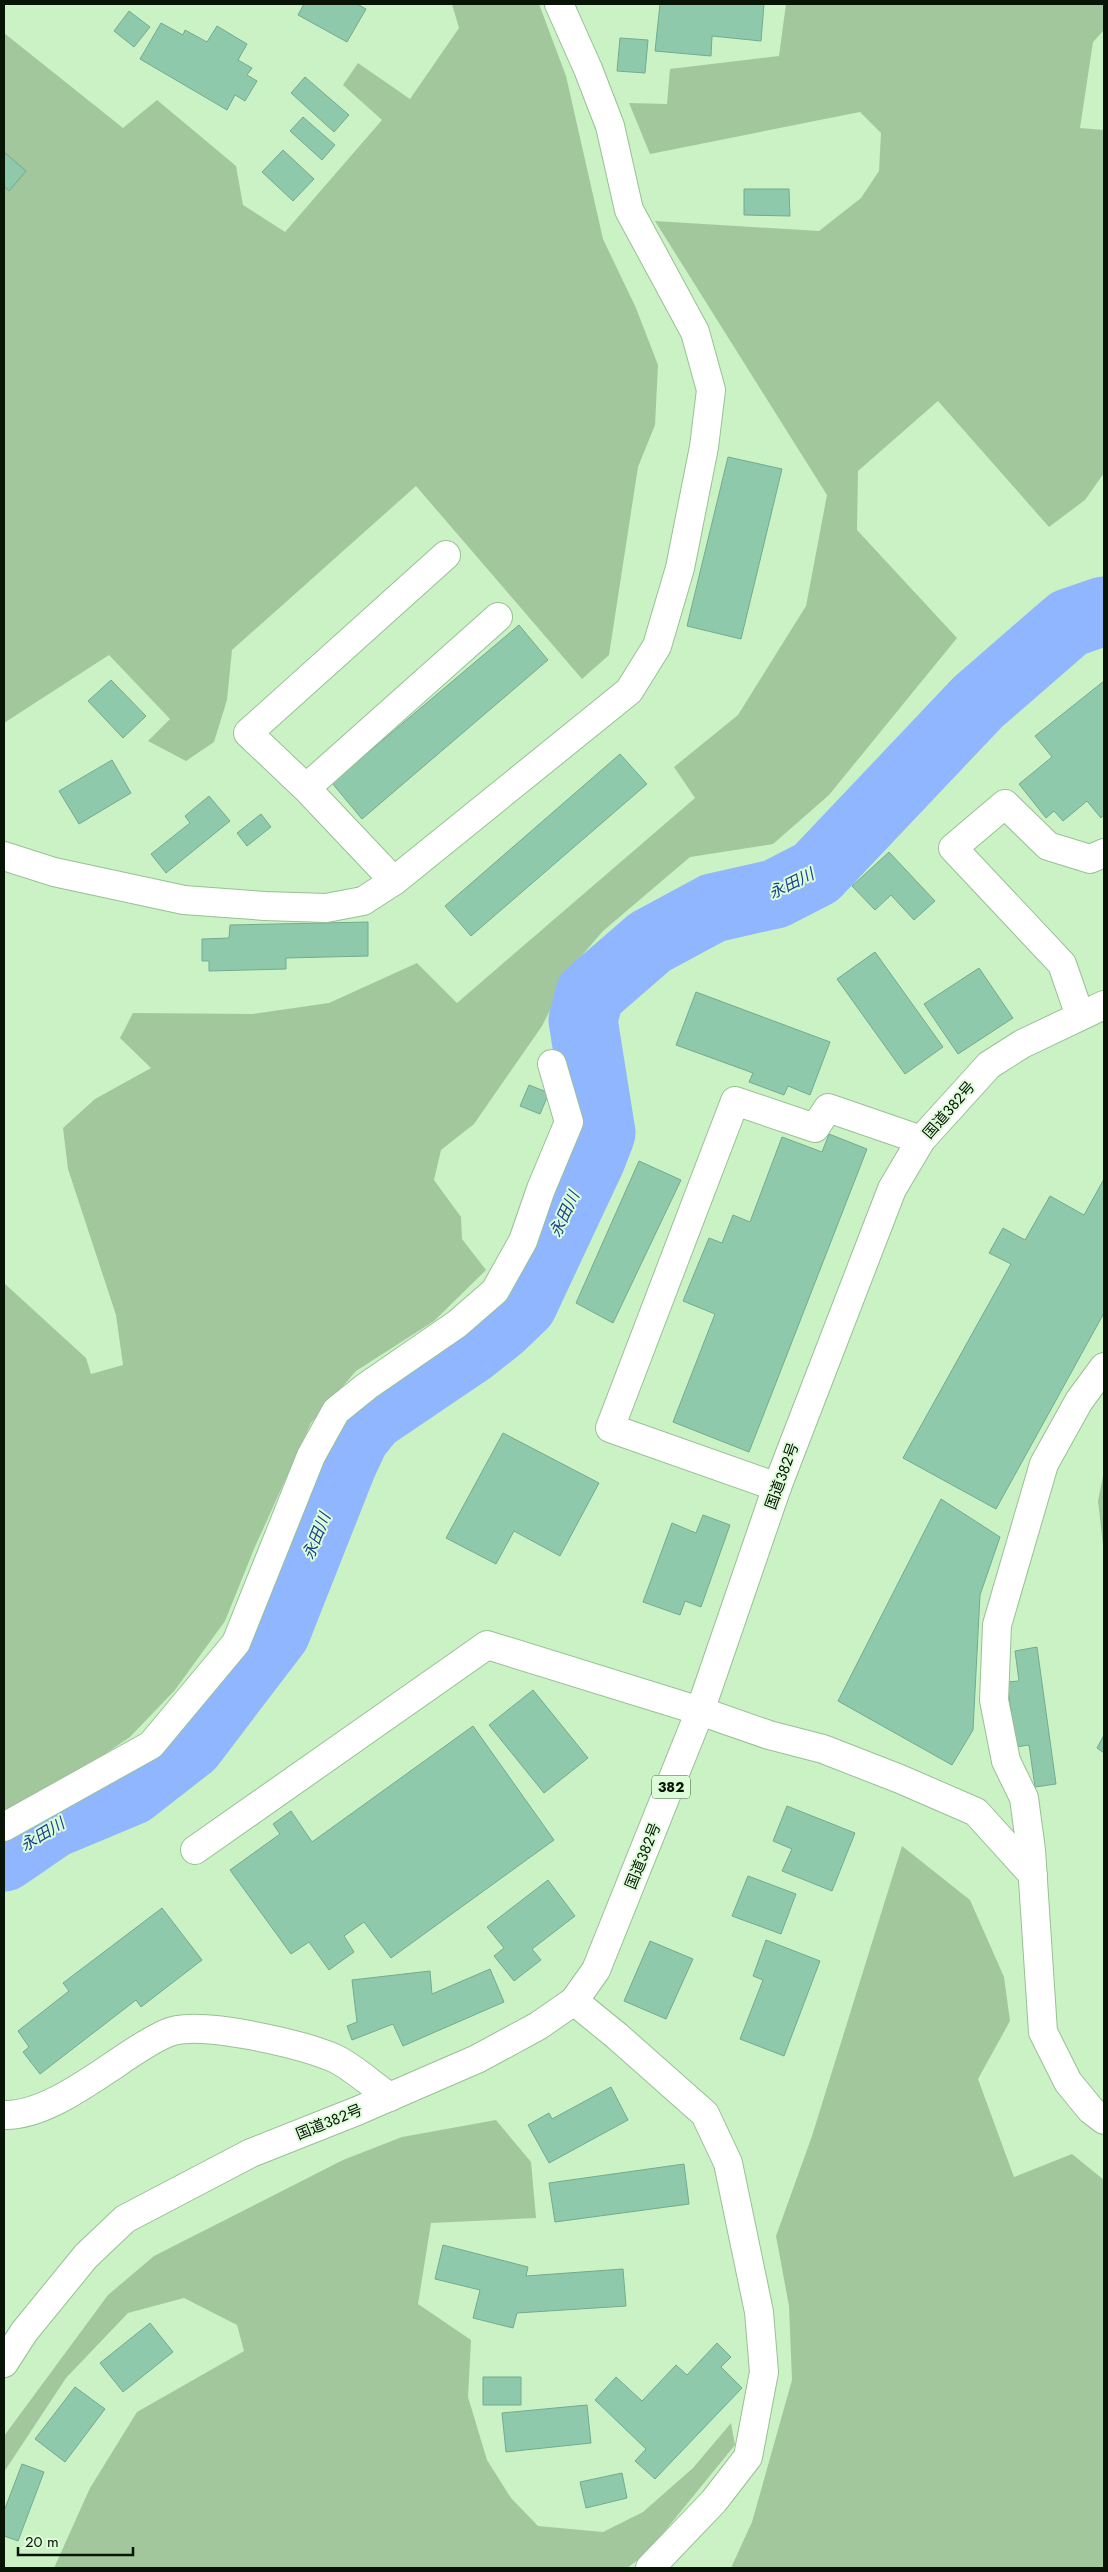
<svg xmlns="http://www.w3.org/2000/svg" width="1108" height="2572" font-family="Jost,'Noto Sans JP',sans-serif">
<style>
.green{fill:#a2c79d}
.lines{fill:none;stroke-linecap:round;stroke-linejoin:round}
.river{stroke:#8fb6fe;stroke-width:69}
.building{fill:#8fc9ac;stroke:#73ab8f}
.minor-casing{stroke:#99c095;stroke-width:30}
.highway-casing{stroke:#99c095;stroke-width:30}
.minor{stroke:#fff;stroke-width:28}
.highway{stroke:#fff;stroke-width:28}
.labels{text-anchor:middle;stroke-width:4;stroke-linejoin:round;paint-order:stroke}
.shield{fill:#ddfdd9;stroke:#475a45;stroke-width:1}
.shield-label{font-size:14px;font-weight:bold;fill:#071406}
.street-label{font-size:15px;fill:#071406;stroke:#ddfdd9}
.water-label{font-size:16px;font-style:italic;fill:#174191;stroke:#ddfdd9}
</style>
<rect width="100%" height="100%" fill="#caf2c5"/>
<path class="green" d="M452,4H539L566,76L603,239L636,308L658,365L655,425L638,467L609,655L582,679L416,486L232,650L227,700L214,742L186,761L148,741L170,719L109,655L4,723V33L123,128L157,100L236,166L243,205L285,232L382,120L343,85L358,63L410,99L459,28Z
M786,4H1104V30L1093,42L1080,128L1104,130V473L1085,500L1049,527L938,401L858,471L857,530L957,638L829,795L773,844L690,857L603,931L572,967L542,1026L474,1124L441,1150L434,1180L461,1217L462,1239L486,1270L434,1321L356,1371L311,1423L254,1549L225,1621L175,1690L130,1737L78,1772L4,1811V1283L86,1358L91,1374L123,1365L116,1315L68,1169L63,1128L95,1099L151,1068L120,1038L133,1013L253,1014L329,1003L417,963L457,1003L695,798L674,767L738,715L806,606L827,495L655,221L819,231L861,198L879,171L881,133L860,112L650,154L629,103L667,104L670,69L779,56Z
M1104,1471V1554L1098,1501Z
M902,1846L970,1900L1004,1977L1010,2021L978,2079L1014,2177L1072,2154L1104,2180V2568H731L752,2522L792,2380L789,2306L776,2236L812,2136Z
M496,2120L531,2162L536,2218L431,2223L418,2304L471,2340L468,2397L487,2460L511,2498L538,2526L603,2532L643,2512L693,2468L731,2423L735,2445L646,2554L627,2568H54L90,2488L137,2412L244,2351L237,2325L184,2298L128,2313L66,2378L4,2472V2436L108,2295L154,2256L343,2160L402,2137Z"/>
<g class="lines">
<path class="river" d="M4,1857L52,1824L131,1791L190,1745L276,1632L342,1465L355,1437L371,1417L470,1350L499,1327L523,1304L591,1159L601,1133L583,1020L590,994L650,942L713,908L775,894L816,873L978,702L1069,623L1104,611"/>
</g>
<path class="building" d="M304,4H357L366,9L347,42L298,15Z
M660,4H764L761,41L712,36L711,56L655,51Z
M129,11L150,27L134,47L114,31Z
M161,23L183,35L185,30L207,42L217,26L247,44L238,60L252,68L247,75L257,81L245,101L235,95L227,110L140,59Z
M620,38L648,40L645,73L617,71Z
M305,77L349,115L334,132L291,93Z
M303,117L335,145L322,160L290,131Z
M283,150L314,179L293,201L262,172Z
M4,152L26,171L9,191L4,186Z
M744,189H789L790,216L744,215Z
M728,457L782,469L741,639L687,626Z
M519,625L548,660L362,819L332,783Z
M111,680L146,716L123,738L88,701Z
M1104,681V815L1101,818L1087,801L1063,821L1054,811L1046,818L1019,784L1052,757L1035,736Z
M620,754L647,784L471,936L445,906Z
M112,760L131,793L79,824L59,791Z
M209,796L230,821L166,873L151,854L190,823L185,816Z
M261,814L271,827L247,846L237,833Z
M889,852L935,901L914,920L891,895L875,910L852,886Z
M368,922V956L286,958V969L209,971V961H202V939L229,938L230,925Z
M875,952L943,1047L905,1074L837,979Z
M979,968L1013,1018L958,1054L924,1004Z
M696,992L830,1042L810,1095L788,1086L784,1095L749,1082L753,1073L676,1045Z
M529,1085L549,1093L540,1114L520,1106Z
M829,1134L867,1149L749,1452L673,1422L715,1314L683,1301L709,1238L722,1243L733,1215L750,1222L782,1137L822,1152Z
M639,1161L681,1180L613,1323L576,1303Z
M1104,1179V1313L996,1509L903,1458L1011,1264L989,1253L1003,1228L1025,1240L1050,1196L1084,1215Z
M503,1433L599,1483L560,1556L514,1531L496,1564L446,1538Z
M941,1499L1000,1537L980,1595L973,1730L952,1765L838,1701Z
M703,1515L730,1525L701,1607L685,1601L680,1615L643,1602L672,1523L696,1533Z
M1037,1647L1056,1784L1035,1787L1029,1745L1016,1747L1007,1682L1019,1681L1015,1651Z
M533,1690L588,1758L544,1793L489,1725Z
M473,1726L554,1840L391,1958L364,1922L344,1936L354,1952L329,1970L309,1942L291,1954L230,1870L280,1834L273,1824L291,1811L312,1842Z
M1104,1735V1753L1097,1748Z
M787,1806L855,1833L832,1891L782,1871L792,1849L773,1841Z
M748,1876L796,1894L781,1934L732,1916Z
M548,1880L575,1916L532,1949L541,1960L514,1981L494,1956L504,1948L487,1927Z
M162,1908L202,1960L141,2007L136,2000L40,2074L23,2052L29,2047L18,2031L69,1991L63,1983Z
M766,1940L820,1961L784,2056L740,2039L763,1980L753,1976Z
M650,1941L693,1959L666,2019L624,2001Z
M490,1969L504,2002L403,2046L393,2024L352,2040L347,2026L357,2022L352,1980L430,1971L432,1994Z
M611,2087L628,2120L549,2163L528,2125L549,2113L552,2119Z
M684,2164L689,2204L555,2222L549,2183Z
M443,2245L528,2267L526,2276L623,2269L626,2306L517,2313L513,2328L473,2318L480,2290L435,2279Z
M150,2323L173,2352L123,2392L100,2363Z
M717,2343L731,2357L721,2367L742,2388L655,2479L635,2461L646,2449L595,2400L616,2377L642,2401L676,2365L687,2375Z
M483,2377H521V2405H483Z
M75,2387L105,2409L65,2462L35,2439Z
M587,2405L591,2443L506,2452L502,2413Z
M22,2464L44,2472L18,2541L4,2536V2511Z
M622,2473L627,2498L586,2508L580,2482Z"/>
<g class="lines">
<defs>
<path id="minor" d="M306,788L248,733L446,555
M4,856L54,872L184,900L265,906L326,908L363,901L394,881L629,691L657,646L680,568L704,447L711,390L695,332L629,210L610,126L588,69L559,4
M394,881L306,788L498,617
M1080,1016L1062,964L953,848L1005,804L1048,846L1090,859L1104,853
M1104,1367L1079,1401L1044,1464L997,1625L994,1700L1006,1761L1024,1798L1031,1850L1043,2032L1068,2082L1091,2110L1104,2120
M777,1487L610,1428L735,1101L815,1128L828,1108L921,1140
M4,1827L151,1745L236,1643L311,1456L336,1411L367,1386L457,1324L495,1291L523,1241L541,1189L569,1122L552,1064
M195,1850L487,1645L700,1711L769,1735L823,1749L900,1779L976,1812L1033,1875
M574,2001L617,2036L705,2114L728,2163L759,2312L764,2372L748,2457L714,2501L650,2568
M4,2115C41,2116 84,2085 114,2065C127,2056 158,2035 173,2031C207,2022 301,2044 334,2058C352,2066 373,2086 390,2097"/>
<path id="highway" d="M4,2363L24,2332L86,2256L125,2219L251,2153L357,2111L477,2059L538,2026L574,2001L596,1970L700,1711L777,1487L892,1189L921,1140L989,1065L1022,1044L1104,1005"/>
</defs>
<use href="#minor" class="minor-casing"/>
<use href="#highway" class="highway-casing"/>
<use href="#minor" class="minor"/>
<use href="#highway" class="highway"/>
</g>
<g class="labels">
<rect class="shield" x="652" y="1775.5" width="38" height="23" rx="4"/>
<g class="shield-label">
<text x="671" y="1792">382</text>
</g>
<g class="street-label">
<text transform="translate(949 1110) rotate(-49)" y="5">国道382号</text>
<text transform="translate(782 1476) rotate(-70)" y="5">国道382号</text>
<text transform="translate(643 1856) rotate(-68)" y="5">国道382号</text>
<text transform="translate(329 2122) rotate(-22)" y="5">国道382号</text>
</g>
<g class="water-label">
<text transform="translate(791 883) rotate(-26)" y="6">永田川</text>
<text transform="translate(564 1214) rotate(-65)" y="6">永田川</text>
<text transform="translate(316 1536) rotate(-68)" y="6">永田川</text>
<text transform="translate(42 1834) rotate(-31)" y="6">永田川</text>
</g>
</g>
<rect width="1108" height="2572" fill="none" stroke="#071406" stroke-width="10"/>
<path d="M18 2547v8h115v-8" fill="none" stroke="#071406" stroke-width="2.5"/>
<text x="25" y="2547" font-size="15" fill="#071406" stroke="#ddfdd9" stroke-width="4" paint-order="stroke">20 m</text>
</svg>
